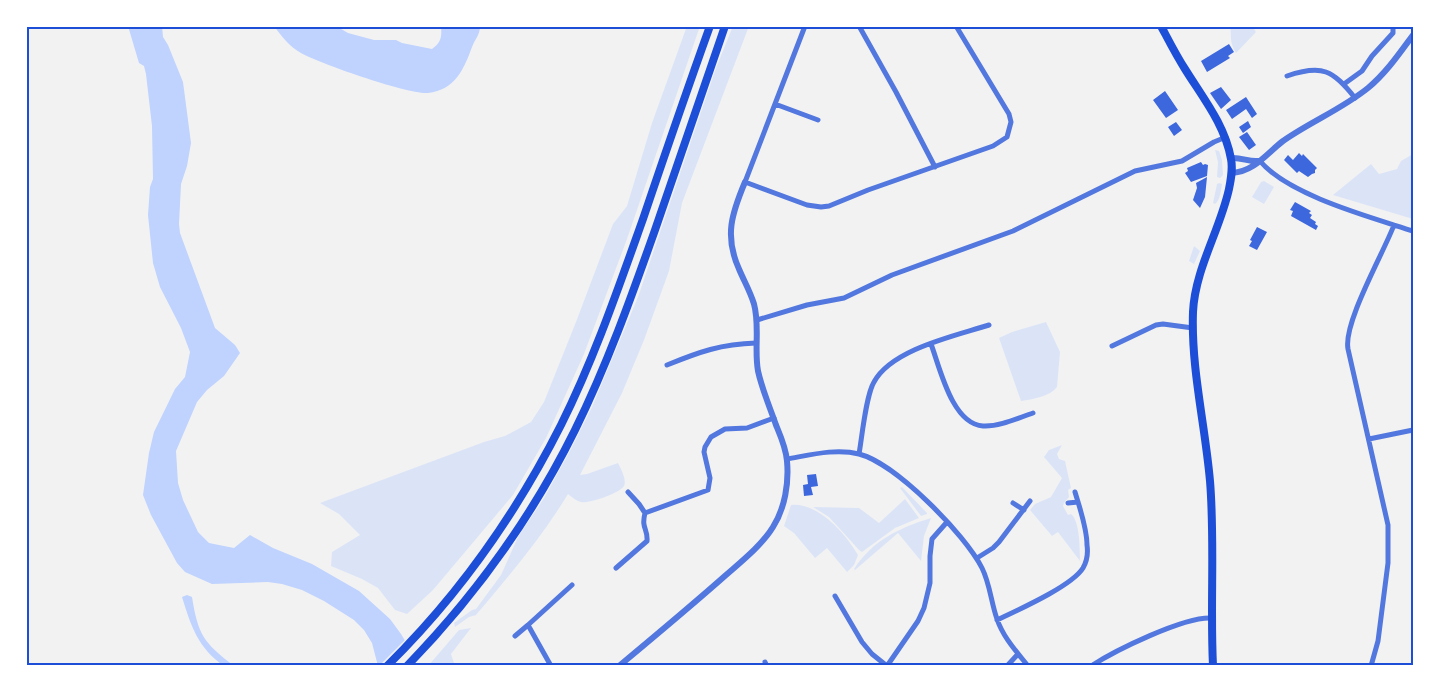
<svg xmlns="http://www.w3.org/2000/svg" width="1439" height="692" font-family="Mulish,sans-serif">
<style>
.green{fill:#dbe4f7}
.water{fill:#bfd3fe}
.pier{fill:#f2f2f2}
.building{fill:#3d67dc}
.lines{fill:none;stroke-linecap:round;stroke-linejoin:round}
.minor{stroke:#5277de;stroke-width:5}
.tertiary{stroke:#5277de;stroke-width:6}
.trunk{stroke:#1d4ed8;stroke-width:8}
.neatline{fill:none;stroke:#1d4ed8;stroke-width:2}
</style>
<rect width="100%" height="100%" fill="#f2f2f2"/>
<path class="green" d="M687,26H700L627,239L584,354L546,438L513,495L433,590L407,614L395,610L378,588L362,579L331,566L332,552L360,535L339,514L320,503L484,442L505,436L531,422L544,402L576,322L613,224L627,206L652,123Z
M733,26H749L682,203L669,271L644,340L622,393L580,475L587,474L618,463C621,469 627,480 624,486C620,493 589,504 581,502C576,501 572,497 568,494C542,537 509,576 476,615L469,617L455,627L454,623L472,610L476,609L501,575L518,537L544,498L571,449L592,407L638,297L716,68Z
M1230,26H1252L1256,32L1236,53C1229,42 1232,38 1230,26Z
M1215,150L1219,151L1222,160L1223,175L1220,178L1217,177L1218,162Z
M1413,154V219L1333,195L1371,164L1379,174L1397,169L1401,161Z
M1264,181L1274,187L1264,204L1252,197L1261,182Z
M1219,183L1222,184C1221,190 1220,201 1215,204L1213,203L1217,184Z
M1194,246L1200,251L1194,264L1189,261Z
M1046,322L1060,352L1057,387C1049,397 1033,399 1021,401L999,338L1012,332Z
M1062,445L1057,454L1059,459L1065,461L1071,488L1068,490L1069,497L1064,503L1063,506L1068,515L1071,514C1080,521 1080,550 1080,561L1058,532L1052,536L1030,510L1035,504L1051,497L1062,478L1044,457L1049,450Z
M902,487L927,513V514L921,516L900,488Z
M905,499L919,518L895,528L862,552L859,550L829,517L813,507L859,508L879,523Z
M791,505C818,502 846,534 858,555L854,565L847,572L827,548L815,558L794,533L784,526Z
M931,518L924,536L921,561L898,533L855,570L854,569C873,540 899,528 931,518Z
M471,628L451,654L455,666H428L459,630Z"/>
<path class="water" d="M128,26H162L163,37L168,45L183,82L191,143L187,166L181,184L179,224L180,233L215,328L235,345L240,353L224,376L207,390L197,402L176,451L178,483L183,500L198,532L209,543L234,548L250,535L273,548L312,564L359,591L390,619L401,634L420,666H378L372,643L364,630L354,620L324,601L302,590L282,584L268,582L212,584L185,572L177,563L151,515L143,495L149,453L154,432L175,389L185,377L190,352L181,328L160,287L153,263L148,215L150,187L153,179L152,126L146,74L144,66L139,63Z
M274,26H336L348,33L374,40H396L402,43L432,49C441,43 442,37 441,26H480C480,35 475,39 472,47C464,69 455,90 428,93C410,95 318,63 301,53C290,47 281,36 274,26Z
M187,595L192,597C198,635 204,643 234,666H224C198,648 191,626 182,597Z"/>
<path class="pier" d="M407,638L422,664L421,666H379Z"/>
<path class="building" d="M1229,44L1234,52L1228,56L1230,58L1207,72L1201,61Z
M1221,87L1231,100L1221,109L1210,93Z
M1165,91L1178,110L1166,118L1153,100Z
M1246,97L1257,114L1252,118L1246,109L1232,119L1226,110Z
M1248,121L1251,127L1243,133L1239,127Z
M1176,122L1182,130L1174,136L1168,127Z
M1247,132L1256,145L1249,150L1239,137Z
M1299,153L1302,156L1303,154L1317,168L1315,170V173L1312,174L1308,177L1299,171L1297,173L1284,160L1288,155L1293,160Z
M1201,162L1203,165L1205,164L1208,165L1207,176L1191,182L1185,173L1188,171L1187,168Z
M1207,177L1205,197L1200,208L1193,200L1197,188L1196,183Z
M1295,202L1311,211L1309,213L1312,215L1310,218L1316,222L1315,224L1318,226L1316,230L1291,216L1293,211L1290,210Z
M1257,227L1267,232L1257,250L1249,246L1252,241L1250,240Z
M816,474L818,486L811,487L813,495L804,496L803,485L808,484L807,475Z"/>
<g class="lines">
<path class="minor" d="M805,26L745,182L807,205L821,207L829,206L868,190L993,146L1007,137L1011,122L1009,114L956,26
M859,26L896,92L935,167
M1287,76C1322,64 1333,70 1355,98
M1344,84L1362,71L1372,56L1393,33V26
M775,104L818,120
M1260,161C1288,195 1370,217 1413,231
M757,320L807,305L844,298L892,275L1013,231L1135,171L1182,161L1214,142L1226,137
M931,344C940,368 952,424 983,426C999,427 1018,418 1033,413
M1112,346L1156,325L1163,324L1193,328
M667,365C699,352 721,344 756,343
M1369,439L1413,430
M859,454C862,437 866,395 874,382C892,349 955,336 989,325
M787,459C810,455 836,448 859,454C895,463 965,534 982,568C990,584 991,602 997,619C1003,637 1016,651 1028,666
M628,492L639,504L645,513
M1013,503L1024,510
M1068,503L1078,502
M977,558L993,548L999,542L1030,501
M616,568L647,541C648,528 641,529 645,513L708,490L710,478L704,452L705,447L711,437L725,429L747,428L774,418
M835,596L862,642L872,654L887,666
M997,620C1018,610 1072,586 1083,568C1087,561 1088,552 1087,545C1087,528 1080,509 1075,492
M515,636L528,625
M765,662L767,666
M551,666L528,625L572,585
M887,666L918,621L924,608L930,583V556L932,539L947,522
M1007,666L1018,654
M1091,666C1116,650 1183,617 1211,618
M1371,666L1378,641L1388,563V525L1348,349C1343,323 1384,252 1394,225"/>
<path class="tertiary" d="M1231,158C1241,157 1249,162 1258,161
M1232,173C1255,171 1266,154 1283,141C1310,122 1342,109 1368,88C1386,73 1399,54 1413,35
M619,666C655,636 691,606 726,575C742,561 762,545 773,527C785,508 789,483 787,461C786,448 781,437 776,425C770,408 762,389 758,371C754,349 760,326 754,304C750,291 744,281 739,269C724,236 732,213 745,182"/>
<path class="trunk" d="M1161,26C1169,41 1176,55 1185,69C1203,98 1225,125 1231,159C1233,169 1231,179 1229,189C1220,230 1195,269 1193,312C1191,369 1205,424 1210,481C1215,542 1210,604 1213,666
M387,666C458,596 516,514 561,425C594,359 618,289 643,219C665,154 687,90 710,26
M407,666C475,596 532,517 575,430C607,365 631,298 655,230C678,162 701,94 725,26"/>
</g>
<rect width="1439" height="692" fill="none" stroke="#ffffff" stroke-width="55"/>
<rect x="28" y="28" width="1384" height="636" class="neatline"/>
</svg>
